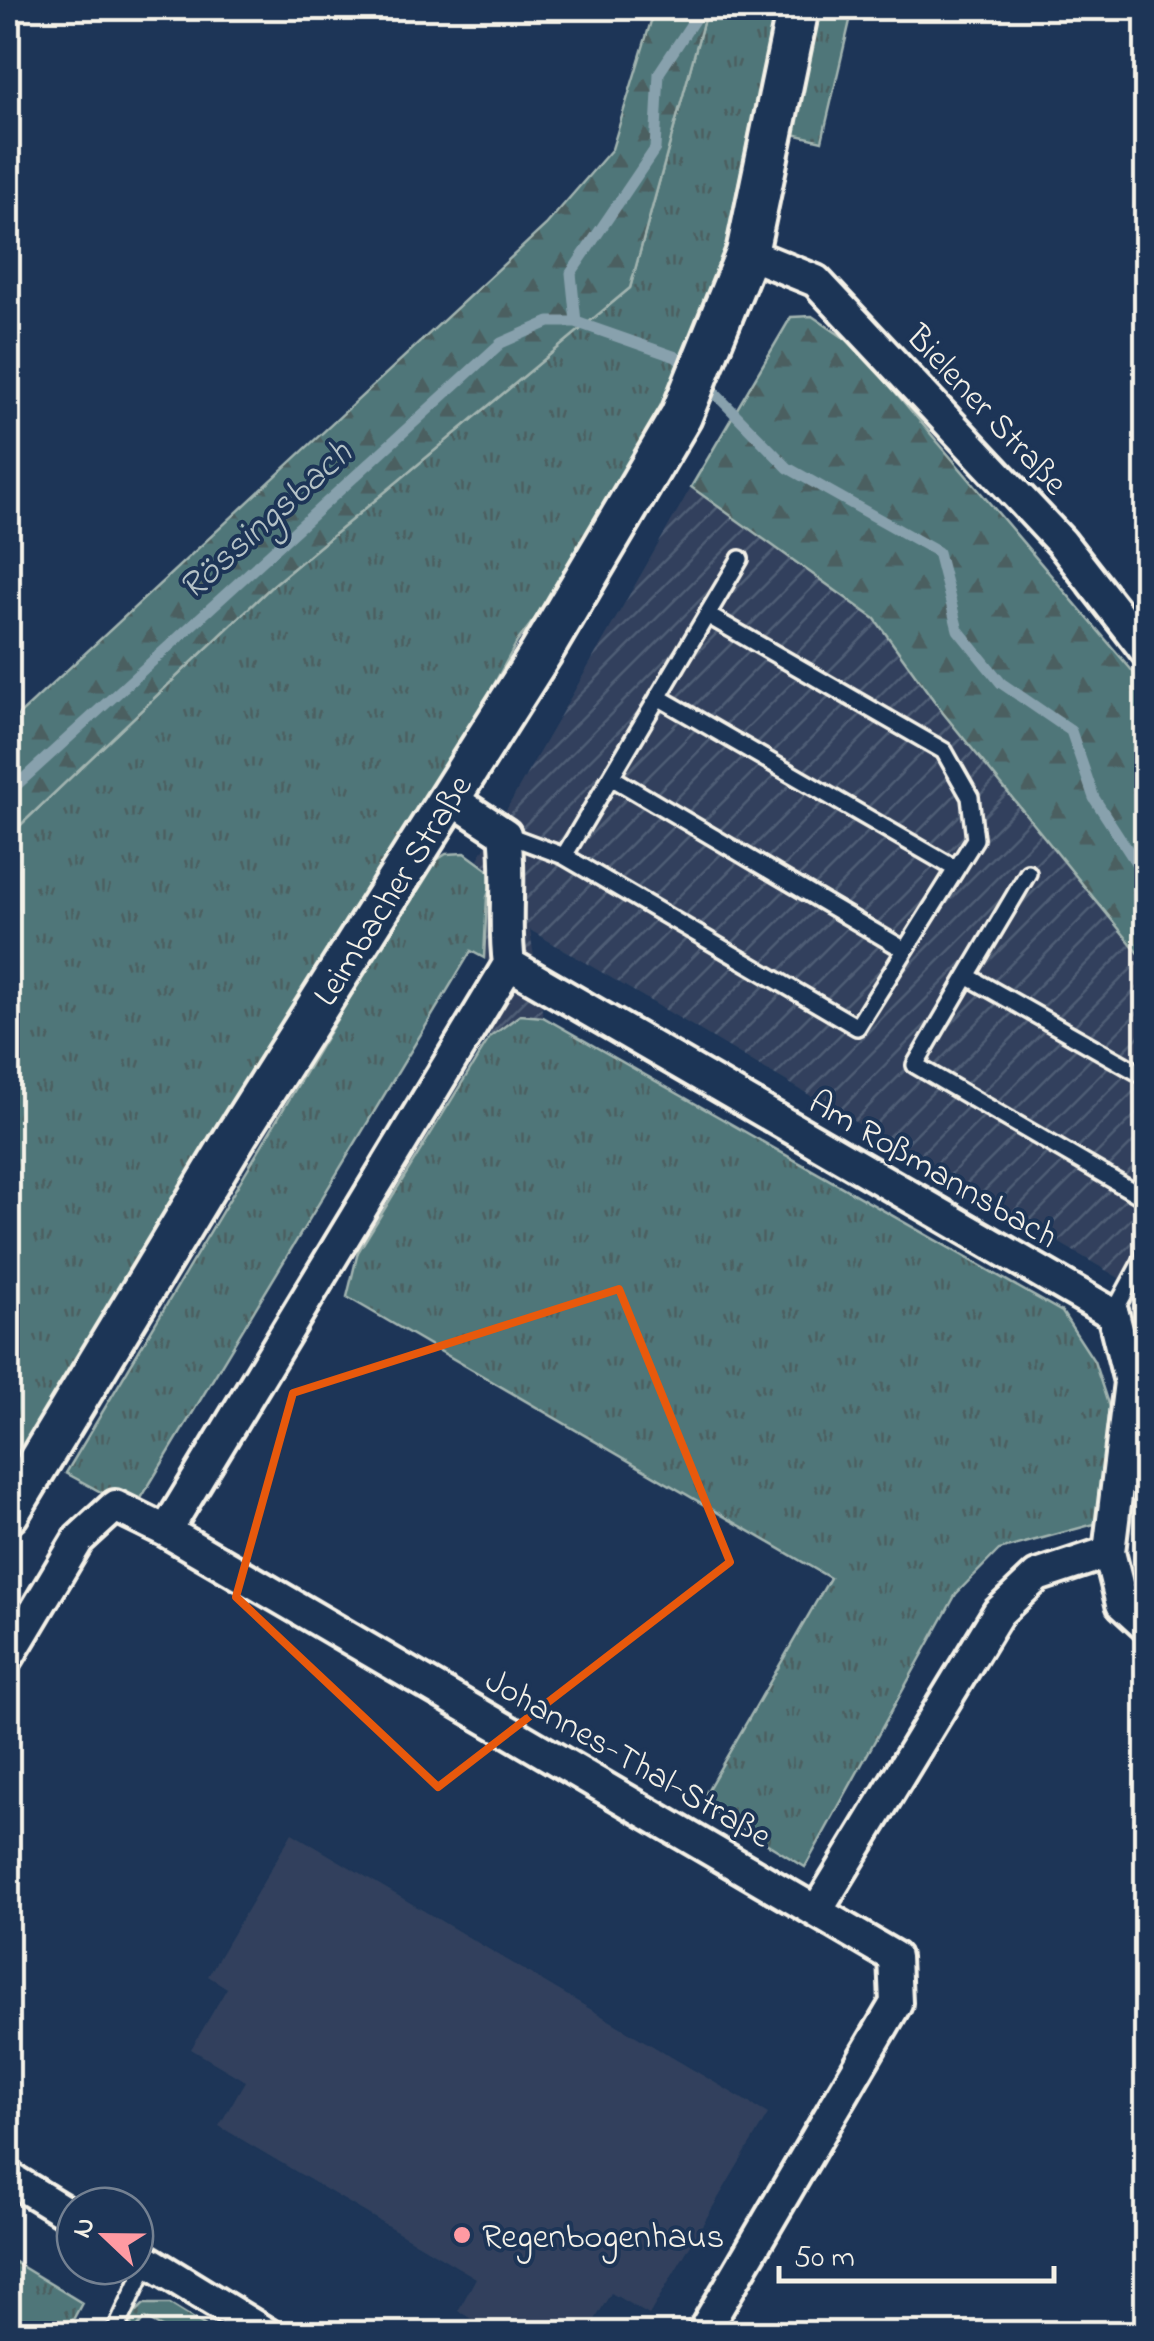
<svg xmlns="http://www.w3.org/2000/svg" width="1154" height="2341" font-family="'Indie Flower',sans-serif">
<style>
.built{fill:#31415d}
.industrial{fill:url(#industrial-furrows)}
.grass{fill:url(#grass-tufts);stroke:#a2b4b0;stroke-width:2.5}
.forest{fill:url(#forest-firs);stroke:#a2b4b0;stroke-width:2.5}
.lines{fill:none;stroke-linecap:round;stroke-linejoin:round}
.stream{stroke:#88a1ad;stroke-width:11}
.service-casing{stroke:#f4f1e8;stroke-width:22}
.minor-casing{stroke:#f4f1e8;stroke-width:38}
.tertiary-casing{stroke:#f4f1e8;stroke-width:48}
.service{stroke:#1d3557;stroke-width:15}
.minor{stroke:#1d3557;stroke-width:30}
.tertiary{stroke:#1d3557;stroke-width:40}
.marked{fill:none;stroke:#e8590c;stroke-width:8;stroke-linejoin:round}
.poi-dot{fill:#ff9aa2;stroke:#1d3557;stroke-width:4}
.labels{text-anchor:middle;stroke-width:8;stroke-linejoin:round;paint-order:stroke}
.street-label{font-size:35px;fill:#f4f1e8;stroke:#1d3557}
.poi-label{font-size:35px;fill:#f4f1e8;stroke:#1d3557;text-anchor:start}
.water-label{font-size:38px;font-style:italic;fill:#b5c2c6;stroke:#1d3557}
</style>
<defs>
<pattern id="industrial-furrows" width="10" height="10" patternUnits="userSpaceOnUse" patternTransform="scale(2.5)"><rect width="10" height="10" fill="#31415d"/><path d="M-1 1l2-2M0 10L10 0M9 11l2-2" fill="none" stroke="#4f5d74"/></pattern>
<pattern id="grass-tufts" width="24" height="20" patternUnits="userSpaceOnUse" patternTransform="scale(2.5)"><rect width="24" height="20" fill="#507679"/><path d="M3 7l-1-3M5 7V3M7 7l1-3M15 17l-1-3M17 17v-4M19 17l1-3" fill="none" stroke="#4c5f60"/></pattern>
<pattern id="forest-firs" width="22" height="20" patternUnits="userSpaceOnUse" patternTransform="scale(2.5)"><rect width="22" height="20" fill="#507679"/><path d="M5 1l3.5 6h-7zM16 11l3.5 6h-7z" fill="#4c5f60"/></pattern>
</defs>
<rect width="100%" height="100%" fill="#1d3557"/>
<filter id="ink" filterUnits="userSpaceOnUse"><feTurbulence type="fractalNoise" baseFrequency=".01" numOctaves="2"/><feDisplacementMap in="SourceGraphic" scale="20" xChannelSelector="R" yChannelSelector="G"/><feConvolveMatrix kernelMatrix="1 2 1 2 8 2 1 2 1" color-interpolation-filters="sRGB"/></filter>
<g filter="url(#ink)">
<path class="built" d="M292,1833L768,2114L649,2315L611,2293L587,2333H496L458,2311L476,2278L219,2126L245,2081L191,2049L227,1988L208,1976Z"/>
<path class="industrial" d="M691,487L875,619L943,713L1146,962V1294L530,930L543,1017L520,1015L490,1037L496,966L484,958L487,897L495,875L478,859Z"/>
<path class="grass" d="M707,8H853L822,141L751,124L722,264L675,392L576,565L517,642L442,781L8,1489V837L272,586L630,288Z
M465,853L495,875L487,897L484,958L471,951L134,1510L66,1473L429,865L446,854Z
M520,1015L543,1017L1062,1312L1094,1361L1109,1407L1098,1523L999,1550L956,1594L805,1867L700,1803L830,1578L347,1297L358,1252L490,1037Z
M1146,1367V1536L1134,1532Z
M8,2258L82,2303L66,2333H8Z
M144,2304H170L217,2333H173L145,2318L133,2333L130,2318Z"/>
<path class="forest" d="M655,8H707L630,288L272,586L8,837V725L546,225L612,149Z
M812,316L856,346L1146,687V962L943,713L875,619L691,487L791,317Z"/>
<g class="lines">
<path class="stream" d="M690,369L676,357L576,322L571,273L655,149L659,73L696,17L695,8
M703,381L788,468L938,552L958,630L1001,683L1071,731L1094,798L1146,878
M8,793L501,343L549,322H576"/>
<defs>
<path id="service" d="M658,697L956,869
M611,777L905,950
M505,834L564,856L857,1027L975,839L970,797L944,751L707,615
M564,856L740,559
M967,976L1028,873
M1146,1077L967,976L915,1065L1146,1199
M1113,1314L1146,1253
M114,2334L148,2261"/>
<path id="minor" d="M747,253L816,281L1061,542L1146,651
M450,798L505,834C511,878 503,920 509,964L1113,1314L1130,1382L1109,1552L1122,1604L1146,1626
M166,1531L509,964
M8,1657L78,1540L115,1506L166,1531L894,1957L896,2003L702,2334
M818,1909L998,1613L1037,1576L1109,1552
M8,2177L75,2218
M135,2253L267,2334"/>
<g id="tertiary">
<path id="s1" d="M8,1513L237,1134L541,653L681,416L747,253L798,8"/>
</g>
</defs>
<use href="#service" class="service-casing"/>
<use href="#minor" class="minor-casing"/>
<use href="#tertiary" class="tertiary-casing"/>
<use href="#service" class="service"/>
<use href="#minor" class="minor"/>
<use href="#tertiary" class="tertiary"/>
</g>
</g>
<path class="marked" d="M619,1289L730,1562L438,1787L236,1597L293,1393Z"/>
<circle class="poi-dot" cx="462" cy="2235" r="10"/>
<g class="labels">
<g class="street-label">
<text transform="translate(988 409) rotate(47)" y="12">Bielener Straße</text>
<text dy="12" stroke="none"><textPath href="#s1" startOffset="732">Leimbacher Straße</textPath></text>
<text transform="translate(934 1168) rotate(30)" y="12">Am Roßmannsbach</text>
<text transform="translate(629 1757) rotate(30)" y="12">Johannes-Thal-Straße</text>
</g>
<g class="poi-label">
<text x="482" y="2247">Regenbogenhaus</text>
</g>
<g class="water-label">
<text transform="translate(264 519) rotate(-42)" y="13">Rössingsbach</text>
</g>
</g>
<rect width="1154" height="2341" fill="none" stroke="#1d3557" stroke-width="40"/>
<rect x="20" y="20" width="1114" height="2301" fill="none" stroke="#f4f1e8" stroke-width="4" filter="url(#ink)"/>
<g transform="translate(105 2236) rotate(292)"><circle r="48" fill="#1d3557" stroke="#738091" stroke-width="2.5"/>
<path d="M0-8L18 38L0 25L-18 38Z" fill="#ff9aa2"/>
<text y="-15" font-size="28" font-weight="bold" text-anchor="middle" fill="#f4f1e8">N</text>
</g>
<path d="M779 2266v15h275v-15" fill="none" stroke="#f4f1e8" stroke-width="5"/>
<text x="794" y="2266" font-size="30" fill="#f4f1e8" stroke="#1d3557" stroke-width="8" paint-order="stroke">50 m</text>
</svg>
